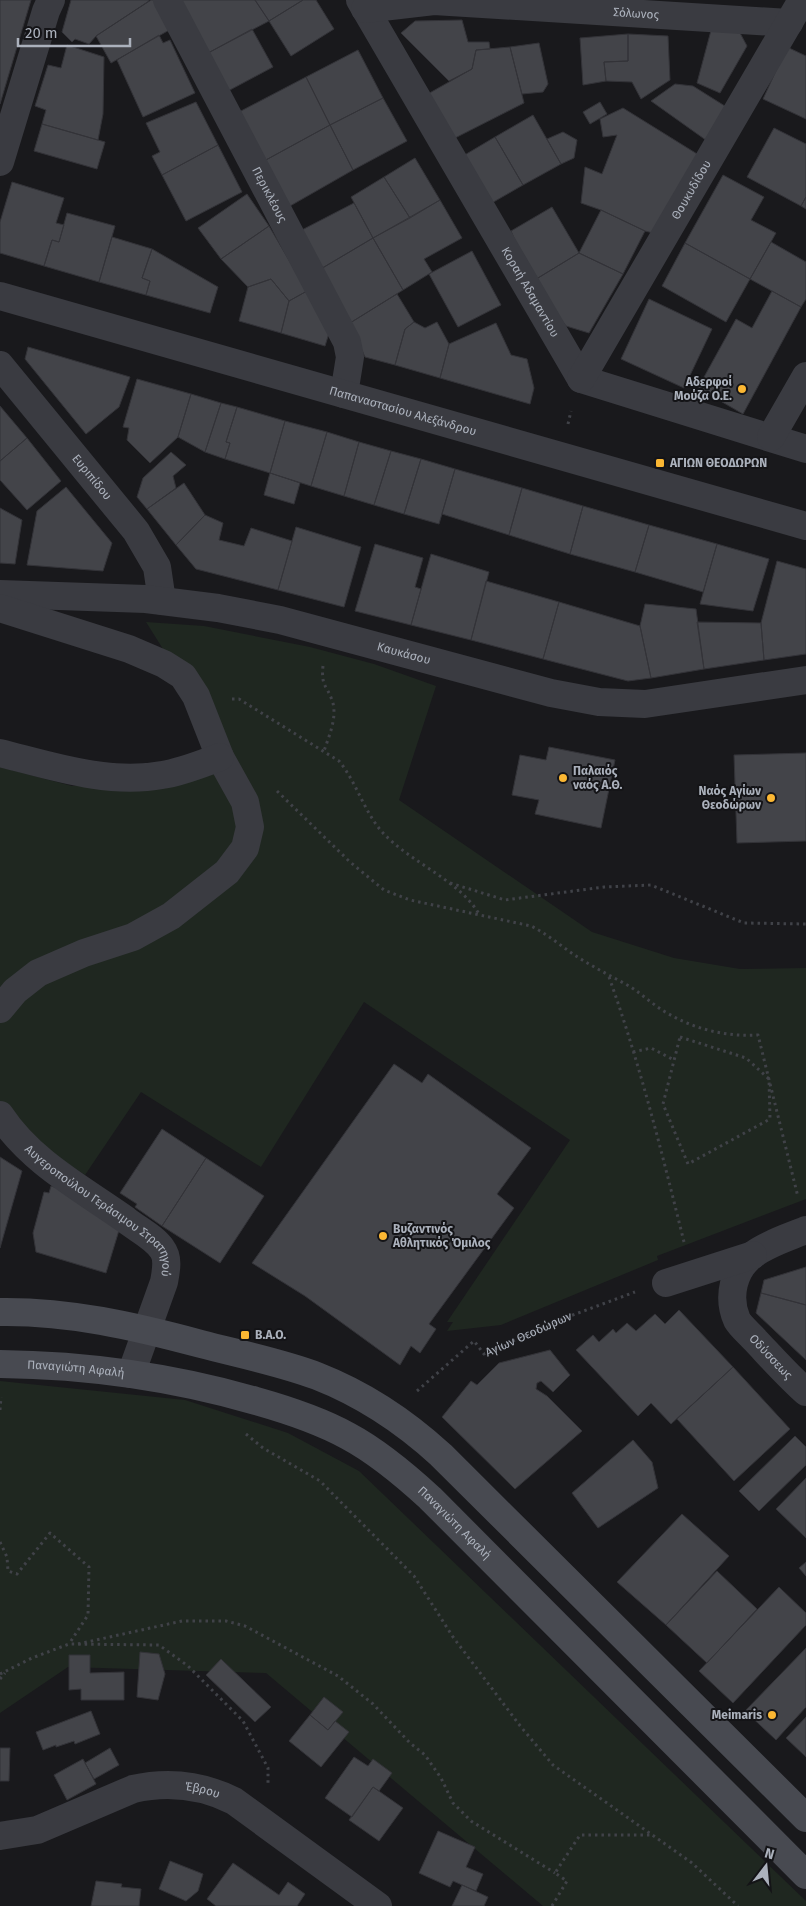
<svg xmlns="http://www.w3.org/2000/svg" width="806" height="1906" font-family="'Fira Sans',sans-serif">
<style>
.green{fill:#1f2720}
.building{fill:#434449;stroke:#333338}
.lines{fill:none;stroke-linecap:round;stroke-linejoin:round}
.path{stroke:#404248;stroke-width:3;stroke-dasharray:2.5 4;stroke-linecap:butt}
.street{stroke:#3a3b41;stroke-width:28}
.secondary{stroke:#484a51;stroke-width:28}
.poi-dot{fill:#fbb733;stroke:#141417;stroke-width:2}
.labels{text-anchor:middle;stroke-width:4;stroke-linejoin:round;paint-order:stroke}
.street-label{font-size:12px;fill:#abb1bc;stroke:#141417}
.poi-label{font-size:12px;font-weight:bold;fill:#abb1bc;stroke:#141417;text-anchor:start}
</style>
<rect width="100%" height="100%" fill="#19191c"/>
<path class="green" d="M146,622L204,626L310,647L374,664L436,686L399,800L592,932L674,958L740,969L806,968V1199L657,1256L658,1260L501,1325L447,1331L453,1322H447L570,1140L364,1002L261,1167L141,1092L85,1175L0,1119V767L72,786L173,785L229,754Z
M0,1381L185,1400L288,1433L359,1471L806,1901V1906H543L266,1673L68,1667L0,1713Z"/>
<path class="building" d="M0,0H31L0,104Z
M71,0H148L149,1L96,36L89,44L75,39L72,42L62,32Z
M151,0H156L171,29L111,63L96,36Z
M175,0H255L269,21L208,53Z
M255,0H303L269,21Z
M303,0H316L334,29L291,56L269,21Z
M462,20L468,42H489L490,49L476,50L472,69L449,81L401,33L415,21Z
M733,20L747,46L720,93L697,83L713,23Z
M252,29L273,67L228,91L208,53Z
M628,34V61L604,62L606,81L583,85L580,38Z
M628,34L668,36L670,80L641,99L632,82L606,81L604,62L628,61Z
M159,35L163,43L170,40L195,93L143,117L117,60Z
M539,43L548,84L543,92L522,94L510,47Z
M67,45L104,57L103,114L98,140L42,124L46,110L35,106L48,65L61,68Z
M510,47L524,103L455,138L426,95L472,69L476,50Z
M787,47L806,56V119L763,99Z
M358,50L383,98L330,125L306,77Z
M306,77L330,125L264,161L239,112Z
M675,84L693,86L728,108L710,143L651,101Z
M383,98L407,141L353,170L330,125Z
M196,102L218,145L162,175L152,156L160,152L146,123Z
M600,102L607,114L590,124L583,112Z
M623,108L702,157L657,234L645,231L601,210L581,203L585,167L602,174L617,135L603,137L600,119Z
M533,115L561,164L523,185L495,137Z
M42,124L105,142L97,169L34,151Z
M330,125L353,170L290,206L264,161Z
M774,128L806,144V197L801,206L747,177Z
M563,132L577,140L574,158L561,164L547,139Z
M495,137L523,185L490,204L463,156Z
M218,145L242,192L186,221L162,175Z
M415,158L440,200L410,218L384,177Z
M723,175L764,197L751,220L776,233L750,279L685,243Z
M384,177L410,218L373,238L351,197Z
M12,182L64,198L56,223L64,225L59,242L52,240L44,266L0,253V222Z
M247,194L269,226L221,259L198,228Z
M806,197V209L801,206Z
M440,200L462,238L424,259L432,272L403,290L373,238Z
M354,203L373,238L319,270L298,232Z
M552,207L579,253L533,281L511,231Z
M601,210L645,231L623,274L579,253Z
M67,213L115,226L99,282L44,266L52,240L59,242Z
M269,226L307,291L289,301L271,279L248,287L221,259Z
M112,237L152,249L142,278L150,281L146,295L99,282Z
M373,238L403,290L350,323L319,270Z
M771,242L806,262V299L801,307L750,279Z
M685,243L750,279L726,322L662,286Z
M152,249L218,287L210,313L146,295L150,281L142,278Z
M472,251L501,305L458,327L429,274Z
M579,253L623,274L589,333L566,326L533,281Z
M271,279L289,301L281,333L239,321L248,287Z
M307,291L330,330L325,346L281,333L289,301Z
M772,291L801,307L743,414L698,388L736,319L752,328Z
M397,294L414,322L405,329L395,365L365,357L350,323Z
M649,299L712,329L684,388L621,359Z
M414,322L425,328L437,322L449,344L440,378L395,365L405,329Z
M496,323L511,355L527,359L534,388L530,404L440,378L449,344Z
M28,347L130,377L119,407L86,434L25,359Z
M137,379L191,394L178,437L150,463L127,440L129,428L123,427Z
M191,394L221,403L205,452L178,437Z
M221,403L237,407L226,442L230,443L225,459L205,452Z
M0,406L27,438L0,461Z
M237,407L285,421L270,473L225,459L230,443L226,442Z
M285,421L327,432L311,486L270,473Z
M327,432L359,442L344,496L311,486Z
M27,438L61,481L27,510L0,480V461Z
M359,442L391,451L374,505L344,496Z
M391,451L421,459L404,514L374,505Z
M171,452L186,465L173,476L176,488L147,509L137,497L143,478Z
M421,459L455,469L439,524L404,514Z
M455,469L522,488L509,535L442,514Z
M270,473L300,483L294,504L264,495Z
M184,483L205,515L176,545L147,509Z
M66,487L112,543L103,571L27,565L37,511Z
M522,488L583,506L570,554L509,535Z
M583,506L649,525L635,572L570,554Z
M0,508L22,520L15,564L0,563Z
M205,515L223,523L219,540L244,546L251,528L292,541L278,590L196,569L176,545Z
M649,525L717,544L703,592L635,572Z
M296,527L361,547L344,607L278,590Z
M375,544L423,558L415,587L421,589L411,625L355,611Z
M717,544L769,559L753,611L700,604Z
M431,554L489,572L471,640L411,625Z
M777,561L806,569V654L764,660L761,623Z
M486,581L559,602L543,659L471,640Z
M559,602L640,626L651,678L628,681L543,659Z
M645,604L696,609L704,669L651,678L640,626Z
M697,622L761,623L764,660L704,669Z
M549,747L615,760L601,828L535,814L539,800L512,795L520,755L546,760Z
M806,753V841L737,843L734,755Z
M394,1064L422,1083L428,1074L531,1148L497,1194L514,1208L429,1324L436,1329L420,1353L411,1346L400,1365L305,1296L252,1263Z
M162,1129L206,1158L162,1226L135,1207L137,1204L120,1193Z
M0,1157L22,1171L0,1248Z
M206,1158L264,1196L220,1263L162,1226Z
M51,1186L81,1196L120,1227L106,1273L36,1252L33,1233L44,1192L49,1193Z
M806,1267V1305L761,1293L764,1280Z
M761,1293L806,1305V1360L756,1313Z
M679,1310L733,1367L671,1424L651,1403L638,1416L576,1350L593,1335L599,1342L613,1329L616,1333L627,1323L636,1331L655,1314L665,1324Z
M550,1350L570,1375L553,1392L541,1381L537,1383L536,1389L547,1396L582,1431L515,1489L442,1417L471,1381L477,1385L499,1363Z
M733,1367L790,1429L734,1481L677,1419Z
M795,1436L806,1447V1465L759,1511L739,1491Z
M633,1440L652,1462L658,1488L598,1528L572,1493Z
M806,1478V1538L776,1509Z
M682,1514L729,1556L666,1625L617,1582Z
M806,1562V1576L799,1568Z
M717,1571L757,1609L707,1663L666,1625Z
M779,1587L806,1613V1625L733,1703L699,1671Z
M806,1648V1707L776,1740L745,1711Z
M140,1652L159,1654L165,1674L158,1700L137,1697Z
M69,1655H90V1673L124,1672V1700H81V1689L69,1690Z
M221,1659L271,1707L255,1722L206,1675Z
M324,1697L343,1712L328,1730L310,1715Z
M91,1711L100,1734L75,1744L74,1741L56,1747V1745L43,1750L36,1732Z
M310,1715L328,1730L335,1721L349,1732L321,1767L289,1741Z
M806,1717V1757L786,1738Z
M0,1748H10L9,1781H0Z
M110,1748L119,1765L94,1779L85,1763Z
M354,1757L368,1766L373,1759L392,1773L379,1791L373,1787L352,1817L325,1798Z
M83,1759L96,1784L67,1800L54,1775Z
M373,1787L403,1808L379,1841L349,1820Z
M438,1831L475,1847L466,1867L483,1874L476,1891L453,1881L450,1887L419,1873Z
M170,1861L203,1874L198,1891L186,1901L159,1889Z
M233,1863L279,1895L288,1882L305,1894L297,1906H216L207,1899Z
M96,1881L122,1884L121,1887L141,1889L139,1906H91Z
M462,1885L488,1897L484,1906H452Z"/>
<g class="lines">
<g class="path">
<path d="M568,424L571,411"/>
<path d="M323,666C321,686 326,684 332,700C338,716 329,736 324,751"/>
<path d="M232,699H239L339,761C357,783 364,812 383,833C410,862 460,881 479,914"/>
<path d="M277,791L350,862L384,890L410,900L531,926C547,934 561,946 576,956C593,967 611,976 629,986C642,994 653,1005 667,1013C694,1029 726,1037 758,1035L798,1197"/>
<path d="M450,883L505,900L604,887L651,885L744,923L806,924"/>
<path d="M609,977C640,1064 662,1153 684,1242"/>
<path d="M680,1037L746,1058L769,1079L770,1119L688,1164L663,1104Z"/>
<path d="M633,1052L651,1048L674,1060"/>
<path id="s1" d="M417,1391L474,1341L484,1354L562,1319L635,1292"/>
<path d="M0,1410L1,1397"/>
<path d="M246,1434L263,1448L320,1481L414,1576L453,1637L521,1727L553,1765L692,1863L738,1906"/>
<path d="M0,1542L7,1557L8,1571L17,1574L50,1533L89,1567L88,1615L69,1644"/>
<path d="M78,1644L182,1621H226L245,1626L338,1676L373,1704L410,1743L425,1755L441,1778L453,1803L471,1821L555,1873"/>
<path d="M0,1674L32,1658L69,1644L159,1645L188,1666L243,1721L268,1768V1785"/>
<path d="M0,1679L5,1673"/>
<path d="M552,1906L567,1881L555,1873L580,1835H651"/>
</g>
<g class="street">
<path id="s2" d="M167,0L347,342L350,357L344,394"/>
<path id="s3" d="M360,0L581,379L806,449"/>
<path id="s4" d="M365,9L434,1L789,23"/>
<path d="M0,162L46,11L51,0"/>
<path id="s5" d="M0,296L806,526"/>
<path id="s6" d="M0,365L136,531L157,567L162,601"/>
<path id="s7" d="M581,379L802,0"/>
<path d="M771,437L806,376"/>
<path id="s8" d="M0,594L146,599L218,608L280,620L551,693L599,702L645,704L806,680"/>
<path d="M0,608L129,649L164,664L183,676L196,696L220,757L245,802L250,827L245,848L227,872L171,916L133,937L84,953L38,973L15,991L0,1009"/>
<path d="M0,753C52,766 108,785 162,775C182,772 201,764 220,757"/>
<path id="s9" d="M0,1115C31,1162 81,1188 126,1220C137,1229 154,1237 162,1249C169,1258 166,1271 164,1282L131,1374"/>
<path id="s10" d="M806,1230C789,1237 769,1243 754,1254C733,1269 727,1297 737,1320C741,1327 750,1334 755,1340C772,1358 788,1376 806,1392"/>
<path d="M666,1283L753,1255"/>
<path id="s11" d="M0,1836L37,1830L133,1789C169,1781 202,1785 234,1801L378,1906"/>
</g>
<g class="secondary">
<path d="M0,1312C69,1311 134,1326 201,1344C239,1354 280,1362 317,1376C363,1394 405,1422 441,1455L806,1818"/>
<path id="s12" d="M0,1364C86,1365 173,1377 256,1401C288,1410 319,1420 348,1436C378,1452 405,1475 430,1498L806,1875"/>
</g>
</g>
<g class="poi-dot">
<circle cx="742" cy="389" r="5"/>
<rect x="655" y="458" width="10" height="10" rx="2.5"/>
<circle cx="563" cy="778" r="5"/>
<circle cx="771" cy="798" r="5"/>
<circle cx="383" cy="1236" r="5"/>
<rect x="240" y="1330" width="10" height="10" rx="2.5"/>
<circle cx="772" cy="1715" r="5"/>
</g>
<g class="labels">
<g class="street-label">
<text dy="4" stroke="none"><textPath href="#s4" startOffset="272">Σόλωνος</textPath></text>
<text dy="4" stroke="none"><textPath href="#s7" startOffset="219">Θουκυδίδου</textPath></text>
<text dy="4" stroke="none"><textPath href="#s2" startOffset="220">Περικλέους</textPath></text>
<text dy="4" stroke="none"><textPath href="#s3" startOffset="338">Κοραή Αδαμαντίου</textPath></text>
<text dy="4" stroke="none"><textPath href="#s5" startOffset="419">Παπαναστασίου Αλεξάνδρου</textPath></text>
<text dy="4" stroke="none"><textPath href="#s6" startOffset="145">Ευριπίδου</textPath></text>
<text dy="4" stroke="none"><textPath href="#s8" startOffset="410">Καυκάσου</textPath></text>
<text dy="4" stroke="none"><textPath href="#s9" startOffset="141">Αυγεροπούλου Γεράσιμου Στρατηγού</textPath></text>
<text dy="4" stroke="none"><textPath href="#s1" startOffset="141">Αγίων Θεοδώρων</textPath></text>
<text dy="4" stroke="none"><textPath href="#s10" startOffset="181">Οδύσσεως</textPath></text>
<text dy="4" stroke="none"><textPath href="#s12" startOffset="76">Παναγιώτη Αφαλή</textPath></text>
<text dy="4" stroke="none"><textPath href="#s12" startOffset="496">Παναγιώτη Αφαλή</textPath></text>
<text dy="4" stroke="none"><textPath href="#s11" startOffset="212">Έβρου</textPath></text>
</g>
<g class="poi-label">
<text x="732" y="386" text-anchor="end">Αδερφοί<tspan x="732" dy="14">Μούζα Ο.Ε.</tspan></text>
<text x="670" y="467">ΑΓΙΩΝ ΘΕΟΔΩΡΩΝ</text>
<text x="573" y="775">Παλαιός<tspan x="573" dy="14">ναός Α.Θ.</tspan></text>
<text x="761" y="795" text-anchor="end">Ναός Αγίων<tspan x="761" dy="14">Θεοδώρων</tspan></text>
<text x="393" y="1233">Βυζαντινός<tspan x="393" dy="14">Αθλητικός Όμιλος</tspan></text>
<text x="255" y="1339">Β.Α.Ο.</text>
<text x="762" y="1719" text-anchor="end">Meimaris</text>
</g>
</g>
<g transform="translate(766 1866) rotate(16)" stroke="#141417" stroke-width="4" paint-order="stroke">
<path d="M0-4L9 19L0 12L-9 19Z" fill="#abb1bc"/>
<text y="-8" font-size="14" font-weight="bold" text-anchor="middle" fill="#abb1bc">N</text>
</g>
<path d="M18 38v8h112v-8" fill="none" stroke="#abb1bc" stroke-width="2.5"/>
<text x="25" y="38" font-size="15" fill="#abb1bc" stroke="#141417" stroke-width="4" paint-order="stroke">20 m</text>
</svg>
